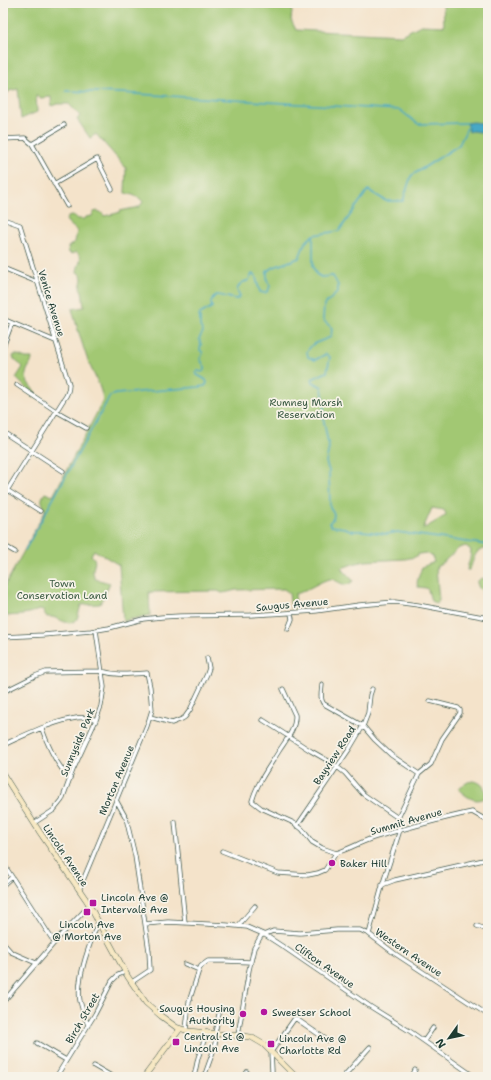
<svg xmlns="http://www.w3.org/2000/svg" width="491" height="1080" font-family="'Shantell Sans',sans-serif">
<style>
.green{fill:#a2c873;stroke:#608254;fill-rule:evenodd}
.water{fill:#46a8c6;stroke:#32727d}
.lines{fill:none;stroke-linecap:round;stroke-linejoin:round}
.stream{stroke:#46a8c6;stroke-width:1.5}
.street-casing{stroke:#3f564a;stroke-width:5}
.secondary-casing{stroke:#3f564a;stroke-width:6}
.street{stroke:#fff;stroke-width:3.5}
.secondary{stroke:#f7e8c3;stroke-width:5}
.poi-dot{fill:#b5179e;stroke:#f7f3e8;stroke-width:1.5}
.labels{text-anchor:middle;stroke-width:3.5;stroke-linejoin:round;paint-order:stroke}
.street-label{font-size:10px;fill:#1f3d34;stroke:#f7f3e8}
.park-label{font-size:10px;fill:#395941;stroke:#f7f3e8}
.poi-label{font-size:10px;fill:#1f3d34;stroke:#f7f3e8;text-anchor:start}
</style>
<rect width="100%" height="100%" fill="#f7f3e8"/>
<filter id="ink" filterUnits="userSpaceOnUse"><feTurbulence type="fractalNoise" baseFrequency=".025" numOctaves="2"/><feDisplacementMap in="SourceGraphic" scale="8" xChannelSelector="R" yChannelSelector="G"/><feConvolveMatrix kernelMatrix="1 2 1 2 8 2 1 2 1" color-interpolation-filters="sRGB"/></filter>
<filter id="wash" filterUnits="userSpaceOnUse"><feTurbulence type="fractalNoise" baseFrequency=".012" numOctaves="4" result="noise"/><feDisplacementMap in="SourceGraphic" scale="16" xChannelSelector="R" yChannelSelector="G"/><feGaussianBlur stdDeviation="0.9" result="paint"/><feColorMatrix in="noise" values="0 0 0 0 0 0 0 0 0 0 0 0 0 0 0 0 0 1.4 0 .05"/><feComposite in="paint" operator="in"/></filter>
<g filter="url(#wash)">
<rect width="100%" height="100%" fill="#f4e3ca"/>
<path class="green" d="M3,3H293L291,20L296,30L401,35L421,25L444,26L443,3H488V549C473,548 475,560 469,570H467L468,565L470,559L471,550L466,546L459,548L440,565L437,566L436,568L439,600L437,604L431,601L428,590L426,588L418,587C415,581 421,573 422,567L434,562L432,556L426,553L419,554L415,557L405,559L365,561L353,564L342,568C345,573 350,576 353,581C344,590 338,579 330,579C321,580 306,592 295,594L296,608L291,609L289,593L284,589L236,590L228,592L222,593L218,591L149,592L150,615L123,621L119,565L94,550L91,555C98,561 93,564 93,572C93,573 94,578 95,579L110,583L100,604L81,605L77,619C66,629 59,615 47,617L43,611L40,610L29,613L23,614V615L3,616V589L31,538L32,534L34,532L45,511C43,502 39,501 45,493L53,496L103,401C101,385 94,376 88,361C82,344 77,327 72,309L84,307L82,291L80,288L82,279L81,275L77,272C78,262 85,259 76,252L72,254L69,253L68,247L75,242L77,231C74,227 69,225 66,220L68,217L71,216H75L78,219H85L86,217L92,216L94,212L98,211L102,213L104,216C109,215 115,214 120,212V211L139,207L143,202C140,197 131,194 125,193L126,168L96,134L90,138L77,119L80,116L69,104H57L52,106L51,97L41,98L36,95L37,112L21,119L18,89L9,91L8,93L3,92ZM432,508L444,510L446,514L445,516L423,529Z
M14,355H18L26,358H32C32,363 29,366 27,370C23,380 31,386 36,393L34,394L30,392L16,378L23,367C20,363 14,362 13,356Z
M481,578L486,579L488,578V598L483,599L482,591L479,588L477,583L478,581Z
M473,781C482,782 486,788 486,797C476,804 467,797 459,790L460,787L468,782Z"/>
<path class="water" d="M473,122L488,124V133L472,131L469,132L467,123Z"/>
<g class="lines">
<path class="stream" d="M66,91L121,93L400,110L418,124L467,123
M468,126L459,145L411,176L403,201H386L368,190L339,231L313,235V266L316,274L321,277L333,276L338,285V292L324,305L323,320L332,328L331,337L313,344L307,351L308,357L315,360L326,354L330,357L327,372L312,379L313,382L322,387L324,404V422L329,448L326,462L329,471L330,508L334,514L333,519L329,523L331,526L345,528L353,531H363L387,534L397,532L488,545
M25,550L110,396L116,394L199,387L205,386L207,383L206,380L196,374V372L198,371L202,372L205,370V367L200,359L203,353L200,350L201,344L199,339L203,332L200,326V318L199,316L200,314L212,307C210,302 211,299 216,295C224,295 230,299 238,299L240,296L237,290C242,279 242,284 249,280C250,278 251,276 252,274L256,276L257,282L260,292L265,293L268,291L270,286L267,280V271L274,267L299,258L305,243L313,235"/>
</g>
</g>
<g filter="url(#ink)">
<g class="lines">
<defs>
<path id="street" d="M3,93L5,87
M3,139L25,138L32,144L67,206
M32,144L64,125
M3,178L4,180
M54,184L97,159L112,189
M3,219L20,225L69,384C69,390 68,394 64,399L3,497
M3,268L37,282
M3,319L55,341
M3,347L12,323
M17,385L56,411L86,428
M3,432L63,471
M7,490L40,511
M3,545L15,552
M288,629L292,619L291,613
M3,637L43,635L91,631L109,628L143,619L162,617L180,616L251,615L286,613L316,611L359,605L395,602L418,605L483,617L488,619
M322,684C322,690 319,699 324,704L363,726L375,740L391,755L419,774
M283,689L295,715C296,729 286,740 279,751C269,767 257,783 252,801L261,808L294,823L302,829L312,842L322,848L336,853
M3,692L35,676L46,672L101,671C117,676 131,674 147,673L150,687L152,710L147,726L79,890
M150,717L172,723L182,719L185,717L190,710L207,674L209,668L207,658
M263,720L311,751L332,763L345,773L363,794L398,818
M42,729C48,746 57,766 70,778
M3,745C23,736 76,709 96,720
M116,800L126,818L135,856L149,951L150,970L132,982
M175,822L185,923
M34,823L54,810L62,800L73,770L96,720L101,706L104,687L96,630
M297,826L350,748L363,726L368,713L370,695L372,689
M222,851L278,873L308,875L318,873L325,870L336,853C350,849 362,841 376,837C407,828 439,819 472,812L488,821
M3,863L54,942
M3,885L12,877
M382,885L395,880L488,859
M145,924L168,922L226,925L247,927L265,935L285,948L371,1007L411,1032L475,1077
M238,926L255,906
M477,926L488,930
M369,934L383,883L399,833L398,818L419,774L431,764L442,739L460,713V710L458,708L430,701
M3,943L11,952L36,963
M185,964L199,970
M3,1002L61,935L89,906
M88,1025C85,1018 82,1009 80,1001C76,978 90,944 98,922
M186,1030L189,1002L199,970L201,966L208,961H226L251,962
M215,1033L219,1014
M238,1035L249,970L254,948L261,936L273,931L300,933L337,930H360L369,934L394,953L488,1015
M424,1041L433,1028
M37,1043L66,1060
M94,1066L113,1077
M3,1076L4,1077
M56,1077L95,1014L112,981L118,975L125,972
M194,1077L198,1058L207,1032
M204,1077L214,1049L217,1033
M244,1077L247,1072
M270,1077L272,1071L271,1052L295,1018L327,1040
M343,1077L370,1047
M412,1077L415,1070"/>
<path id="secondary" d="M3,774L39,831L87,901L128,977L146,1003L161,1016L176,1027L188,1031L251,1037L263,1044L296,1077
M144,1077L180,1029"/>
</defs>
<use href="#street" class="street-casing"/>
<use href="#secondary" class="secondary-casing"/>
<use href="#street" class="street"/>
<use href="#secondary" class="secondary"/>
</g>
</g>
<g class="poi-dot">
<circle cx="332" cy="863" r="4"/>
<rect x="89" y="899" width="8" height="8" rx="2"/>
<rect x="83" y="908" width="8" height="8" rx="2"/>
<circle cx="264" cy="1012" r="4"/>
<circle cx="243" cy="1014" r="4"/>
<rect x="172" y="1038" width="8" height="8" rx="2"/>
<rect x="267" y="1040" width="8" height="8" rx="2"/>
</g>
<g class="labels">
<g class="street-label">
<text transform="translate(52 303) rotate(73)" y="4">Venice Avenue</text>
<text transform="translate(292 604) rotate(-5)" y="4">Saugus Avenue</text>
<text transform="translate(77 742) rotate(-67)" y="4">Sunnyside Park</text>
<text transform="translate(334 755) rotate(-57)" y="4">Bayview Road</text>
<text transform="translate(116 780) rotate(-67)" y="4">Morton Avenue</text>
<text transform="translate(406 821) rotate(-16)" y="4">Summit Avenue</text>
<text transform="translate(66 855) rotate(56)" y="4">Lincoln Avenue</text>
<text transform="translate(409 952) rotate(34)" y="4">Western Avenue</text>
<text transform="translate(325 965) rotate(35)" y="4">Clifton Avenue</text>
<text transform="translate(82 1018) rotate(-60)" y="4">Birch Street</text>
</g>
<g class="park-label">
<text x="306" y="406">Rumney Marsh<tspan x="306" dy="12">Reservation</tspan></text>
<text x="62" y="587">Town<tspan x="62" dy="12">Conservation Land</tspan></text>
</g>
<g class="poi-label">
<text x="340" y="867">Baker Hill</text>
<text x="101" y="901">Lincoln Ave @<tspan x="101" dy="12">Intervale Ave</tspan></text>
<text x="87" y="928" text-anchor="middle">Lincoln Ave<tspan x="87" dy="12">@ Morton Ave</tspan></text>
<text x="235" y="1012" text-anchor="end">Saugus Housing<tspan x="235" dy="12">Authority</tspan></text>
<text x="272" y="1016">Sweetser School</text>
<text x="184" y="1040">Central St @<tspan x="184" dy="12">Lincoln Ave</tspan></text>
<text x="279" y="1042">Lincoln Ave @<tspan x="279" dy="12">Charlotte Rd</tspan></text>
</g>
</g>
<rect width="491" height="1080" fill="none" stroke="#f7f3e8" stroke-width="16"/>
<g transform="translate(449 1038) rotate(237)" stroke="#f7f3e8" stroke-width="3" paint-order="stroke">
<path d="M0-3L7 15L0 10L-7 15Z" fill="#1f3d34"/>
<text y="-6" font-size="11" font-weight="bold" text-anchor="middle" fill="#1f3d34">N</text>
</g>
</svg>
